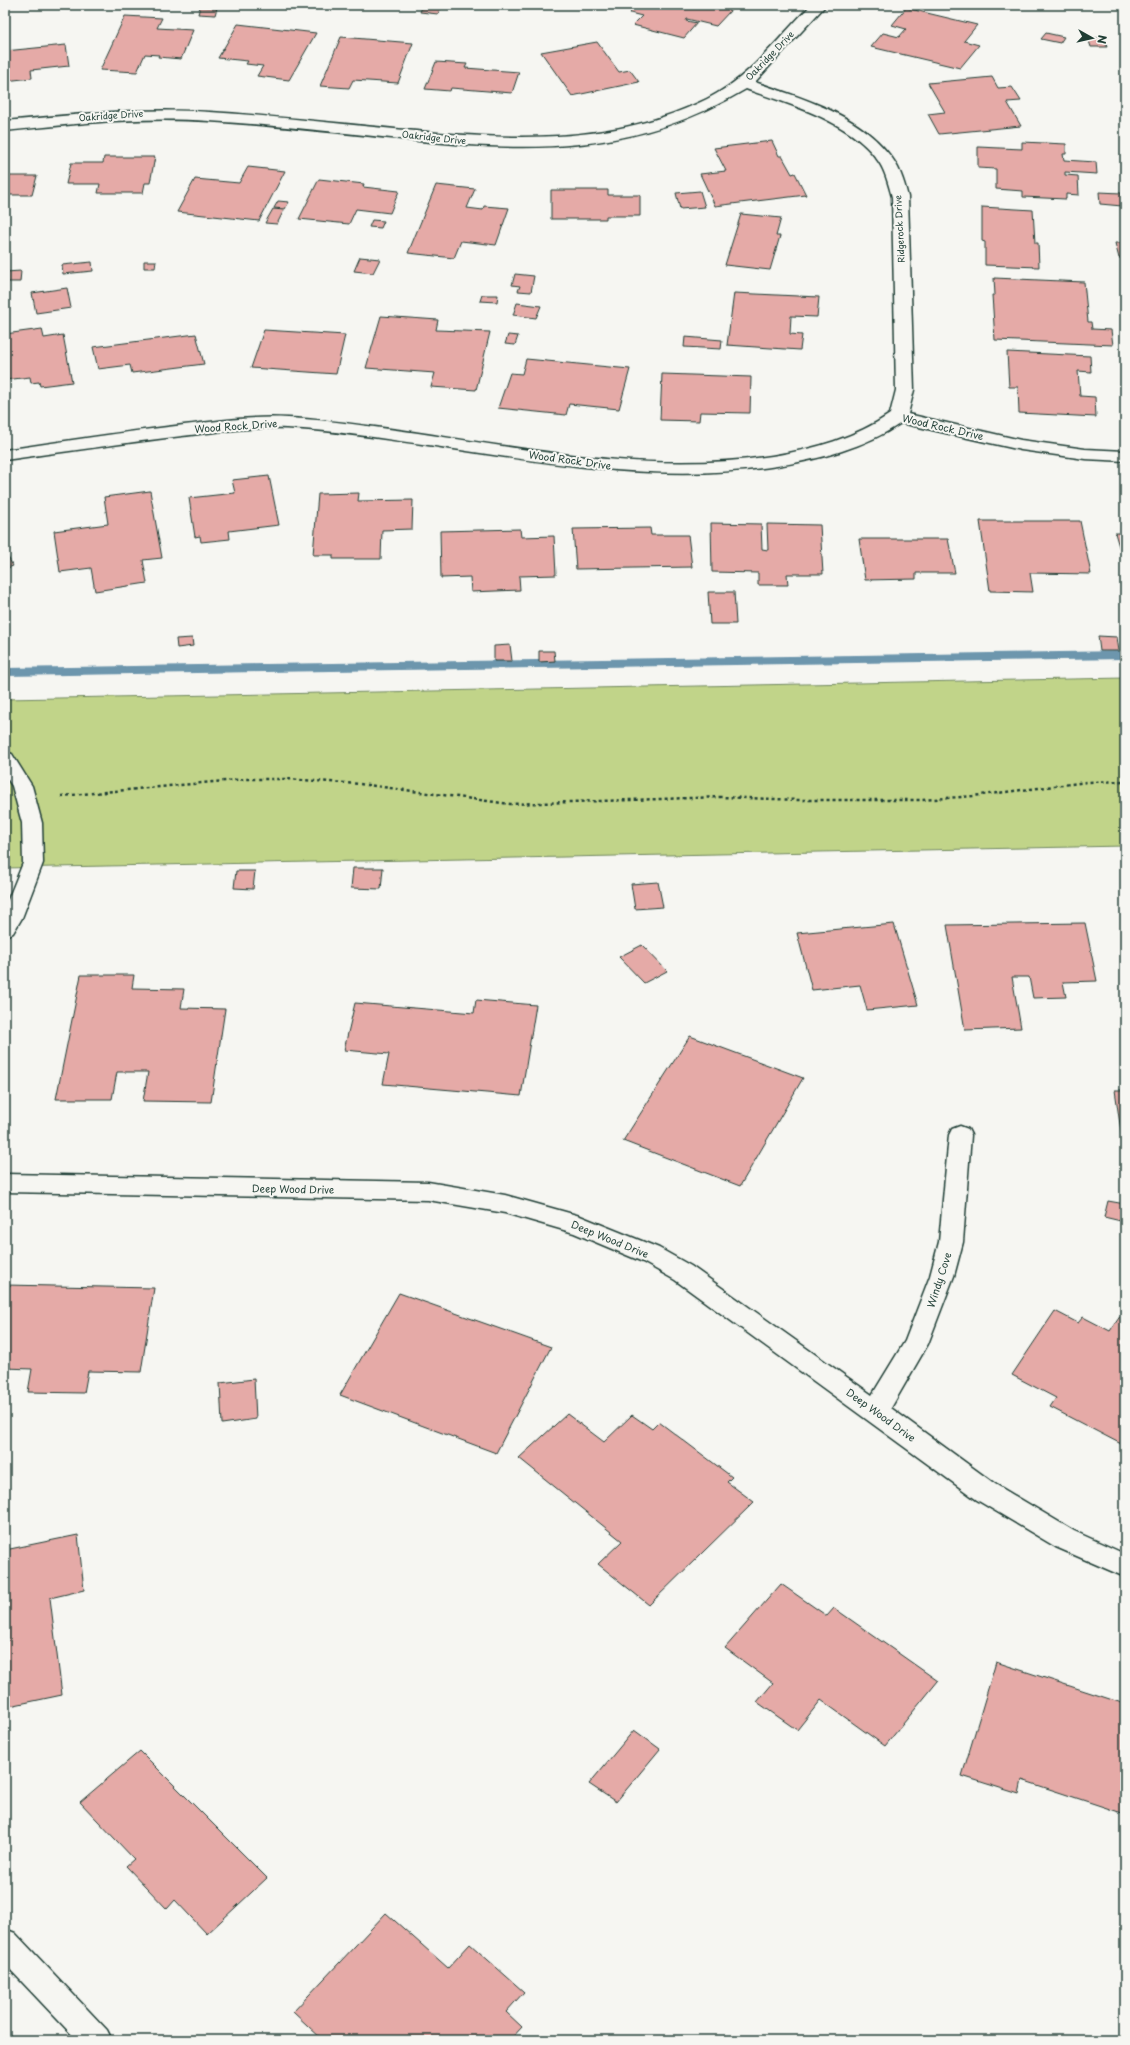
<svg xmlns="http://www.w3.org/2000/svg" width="1130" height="2045" font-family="'Playpen Sans',sans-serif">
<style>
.green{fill:#c1d489;stroke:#70885e}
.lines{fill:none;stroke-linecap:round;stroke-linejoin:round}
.stream{fill:#6d96ad;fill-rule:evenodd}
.building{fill:#e5aaa7;stroke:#1f3d34}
.minor-casing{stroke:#1f3d34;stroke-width:3}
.path{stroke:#1f3d34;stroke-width:2.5;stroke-dasharray:3 3;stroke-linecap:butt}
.minor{fill:#f6f6f2;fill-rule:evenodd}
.labels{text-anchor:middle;stroke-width:4;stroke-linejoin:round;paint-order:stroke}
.far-street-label{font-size:9px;fill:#1f3d34;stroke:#f6f6f2}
.street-label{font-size:10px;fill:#1f3d34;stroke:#f6f6f2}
</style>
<rect width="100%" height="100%" fill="#f6f6f2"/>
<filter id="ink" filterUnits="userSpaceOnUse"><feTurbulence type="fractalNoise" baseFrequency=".025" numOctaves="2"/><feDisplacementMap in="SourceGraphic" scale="8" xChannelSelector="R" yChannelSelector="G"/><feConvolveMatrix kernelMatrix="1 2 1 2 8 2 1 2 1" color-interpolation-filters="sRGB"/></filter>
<g filter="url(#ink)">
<path class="green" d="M1125,678V846L5,868V699Z"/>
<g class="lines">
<path class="stream" d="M1125,651V659L5,676V668Z"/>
</g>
<path class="building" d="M423,5H442L438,14L420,12Z
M637,5H712L731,10L716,26L687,19L686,21L697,23L684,38L633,25L642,16L630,13Z
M200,7L217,8L215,15L198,14Z
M906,8L977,25L964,41L979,45L960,68L871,47L883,33L899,37L906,29L892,25Z
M125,16L162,18L157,28L193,30L181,59L158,57L159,55L145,54L137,72L100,70Z
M238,24L316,33L289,80L257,76L263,66L246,64L248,61L218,58Z
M1046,33L1064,37L1060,43L1041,39Z
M341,37L413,43L398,83L353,80L349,88L320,86Z
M1088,38H1104L1107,47H1091Z
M597,42L619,72L630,70L639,82L572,96L541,52Z
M66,45L69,66L31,70L32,78L5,81V51Z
M436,62L467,64L465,68L519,72L512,93L451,88L450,91L425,89Z
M992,77L998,88L1012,87L1021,101L1007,102L1021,126L939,134L928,114L945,112L928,83Z
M772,141L779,156H782L792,174L795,173L806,195L715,206L700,174L726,171L714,148Z
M1022,142L1066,144V154H1063L1064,160L1096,162L1097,174L1065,172V175L1078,176L1079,195L1066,194V199L1023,197V191L996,189V169L978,168V147L1022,149Z
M104,157H155L150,183H145L143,193H98L100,184H66L71,163H103Z
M248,167L285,171L259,221L177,212L195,179L239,183Z
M5,176H37L32,195H5Z
M319,179L364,184L363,187L399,191L390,213L356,209L349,224L299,219Z
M436,185L475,189L467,208L483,210L484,206L509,208L496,245L461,241L454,258L408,253Z
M551,190H608V195H640V216H606V219H551Z
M700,191L705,207L680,209L676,193Z
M1099,192L1121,193L1122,206L1100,204Z
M278,201L289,202L285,209L274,208Z
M982,207L1033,210L1035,243H1038L1039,267L985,265V242L982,241Z
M273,209L284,210L277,224L265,223Z
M741,214L781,218L776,236H780L770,270L725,265Z
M372,220L384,221L381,228L369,227Z
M1115,243H1125V258H1119Z
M360,257L380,259L373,273L354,271Z
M144,261H156L155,268H144Z
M92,262L93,271L63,274L62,265Z
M21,271L20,282H5V272Z
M515,274L534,276L531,292L518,291L520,286L512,285Z
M994,278L1084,282L1088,322H1091L1092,329L1111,330L1113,345L995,340L992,295H995Z
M67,288L71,308L36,313L32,293Z
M734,293L819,297L817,317L791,316L790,334L802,335L800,350L727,345Z
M482,295H498L497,302L480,301Z
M517,303L541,306L536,318L513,315Z
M381,316L438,320L436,330L490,332L476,390L431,387L435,373L366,368Z
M42,329L44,338L63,335L72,382L40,386L39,382L31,383L30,377L5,380V334Z
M264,330L345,335L336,374L251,368Z
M196,334L204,364L132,373L130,365L98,369L93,347Z
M508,335L518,336L515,345L505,344Z
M685,337L722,340L721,349L684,347Z
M1007,352L1090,356L1091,372L1078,371L1080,396L1095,397L1096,417L1019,413L1018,387H1009Z
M526,359L630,369L619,409L569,404L566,415L498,408L510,373L522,374Z
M662,374L751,377L750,413L700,412L699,421L660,420Z
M269,476L279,525L229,531L230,539L201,542L200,536L195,537L189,498L235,493L232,480Z
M150,491L162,558L143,560L147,583L95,591L91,568L60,572L54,531L108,524L104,497Z
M359,493L358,501L413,500L412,529L382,530L381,559H333V555H313L318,494Z
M980,521H1080L1091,574L1030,573L1033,592L990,591Z
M711,523L761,524L762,549L768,550L767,524L820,525L823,574H787L788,585H758V573L712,572Z
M650,528L651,535H688L692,567L576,569L573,529Z
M520,529L521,537L554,536L556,575L519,576L520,590L471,592L470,577L441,578L440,531Z
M1115,533H1125V567Z
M859,539H948L955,573H916V579L865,580Z
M5,552L13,566L5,569Z
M708,592H734L736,624H710Z
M1098,636L1117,637L1119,651H1100Z
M192,638L193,646L177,648L176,639Z
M510,645L512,661H494V646Z
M539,651H554L555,661L539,662Z
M353,868H383L381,889L351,888Z
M236,871H255L253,889L234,888Z
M658,882L663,907L635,909L631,884Z
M1085,923L1097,981L1063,982L1066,997L1033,998L1029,977H1012L1021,1028L965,1030L947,925Z
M894,924L918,1005L867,1010L860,985L812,990L797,933Z
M642,945L667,971L644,983L619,957Z
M81,975H134L132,988L184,989L181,1008L225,1009L211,1102L143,1101L148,1072H117L112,1099H56Z
M476,1000L536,1005L521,1096L383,1084L389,1054L344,1050L355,1003L474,1013Z
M690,1036L803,1078L740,1186L623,1141Z
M1115,1090H1125V1159Z
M1108,1201L1125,1204V1222L1104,1217Z
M5,1285L154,1288L141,1372L88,1371L84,1393L28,1392L32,1369L5,1368Z
M399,1293L551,1347L496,1453L340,1395Z
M1055,1311L1078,1323L1083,1317L1110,1331L1123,1312L1125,1313V1446L1050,1407L1056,1398L1012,1375Z
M254,1379L256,1419L222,1424L220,1383Z
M567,1414L604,1442L632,1415L652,1429L659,1422L732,1477L727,1482L754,1502L649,1605L598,1564L622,1541L519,1458Z
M78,1535L84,1590L50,1598L62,1695L5,1707V1550Z
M781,1584L827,1616L834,1608L938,1681L885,1746L821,1700L797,1730L757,1702L773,1683L725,1648Z
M996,1662L1125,1704V1814L1022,1780L1019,1794L962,1776Z
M634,1730L660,1749L616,1802L589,1784Z
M140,1751L267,1878L207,1934L175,1900L167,1909L126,1866L134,1859L80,1802Z
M386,1913L448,1968L470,1944L524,1992L506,2012L522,2027L510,2040H323L293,2012Z"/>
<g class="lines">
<defs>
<path id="minor" d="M811,5H826L755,82C801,98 856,113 888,153C899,165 904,181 908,197L914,390L908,414L1021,440L1085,449L1125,451V461L1085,459L1021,450L901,423C864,448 820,459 777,466C658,484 540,462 422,444C377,438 332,430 286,428C251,427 216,432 182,436C123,443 64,452 5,460V450C65,441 124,432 184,425C218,421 253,416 288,418C331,420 374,427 418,433C535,451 654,474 772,456C814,449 855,438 890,414L896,390L892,197C888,183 885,169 876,158C848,120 788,104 746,89C635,155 533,152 409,140C342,133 275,125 209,121C140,116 73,124 5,131V121C73,115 141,107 210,112C275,116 340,124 405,130C508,140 612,146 707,99C751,77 777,39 811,5Z
M5,752L12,754L32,786L42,823L43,863L22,918L13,933L5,936V907L23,863L22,823L12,786L5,775Z
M960,1126L968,1129L971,1135L963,1242L954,1276L928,1344L891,1408L995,1484L1074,1531L1125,1554V1577L1056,1547L977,1500L675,1280L643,1262L574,1233L505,1213L428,1200L5,1192V1174L428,1182L505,1195L580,1216L659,1248L691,1266L872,1395L905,1341L930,1276L939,1242L949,1135L952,1129Z
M5,1929L15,1933L107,2030L112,2040H77L5,1964Z"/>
</defs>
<use href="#minor" class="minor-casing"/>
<path class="path" d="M61,796L246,779H286L360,784L510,804L721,797L799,800H922L973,796L1087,782L1125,781"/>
<use href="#minor" class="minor"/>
</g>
</g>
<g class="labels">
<g class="far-street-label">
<text transform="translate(770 56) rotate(-46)" y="3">Oakridge Drive</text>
<text transform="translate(111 116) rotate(-4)" y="3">Oakridge Drive</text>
<text transform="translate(434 138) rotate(6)" y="3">Oakridge Drive</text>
<text transform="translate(900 229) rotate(-93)" y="3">Ridgerock Drive</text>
</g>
<g class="street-label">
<text transform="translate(236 426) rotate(-4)" y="4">Wood Rock Drive</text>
<text transform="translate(943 427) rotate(13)" y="4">Wood Rock Drive</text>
<text transform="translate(570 460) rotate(8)" y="4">Wood Rock Drive</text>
<text transform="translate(293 1189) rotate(1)" y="4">Deep Wood Drive</text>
<text transform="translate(610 1239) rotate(22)" y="4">Deep Wood Drive</text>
<text transform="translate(939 1280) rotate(-72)" y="4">Windy Cove</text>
<text transform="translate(881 1415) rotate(36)" y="4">Deep Wood Drive</text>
</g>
</g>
<rect width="1130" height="2045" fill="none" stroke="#f6f6f2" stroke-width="20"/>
<rect x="10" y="10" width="1110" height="2025" fill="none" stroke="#1f3d34" stroke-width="1.5" filter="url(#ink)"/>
<g transform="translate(1092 38) rotate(98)" stroke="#f6f6f2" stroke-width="3" paint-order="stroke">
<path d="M0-3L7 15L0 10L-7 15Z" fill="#1f3d34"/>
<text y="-6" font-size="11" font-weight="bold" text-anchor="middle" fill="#1f3d34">N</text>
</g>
</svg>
